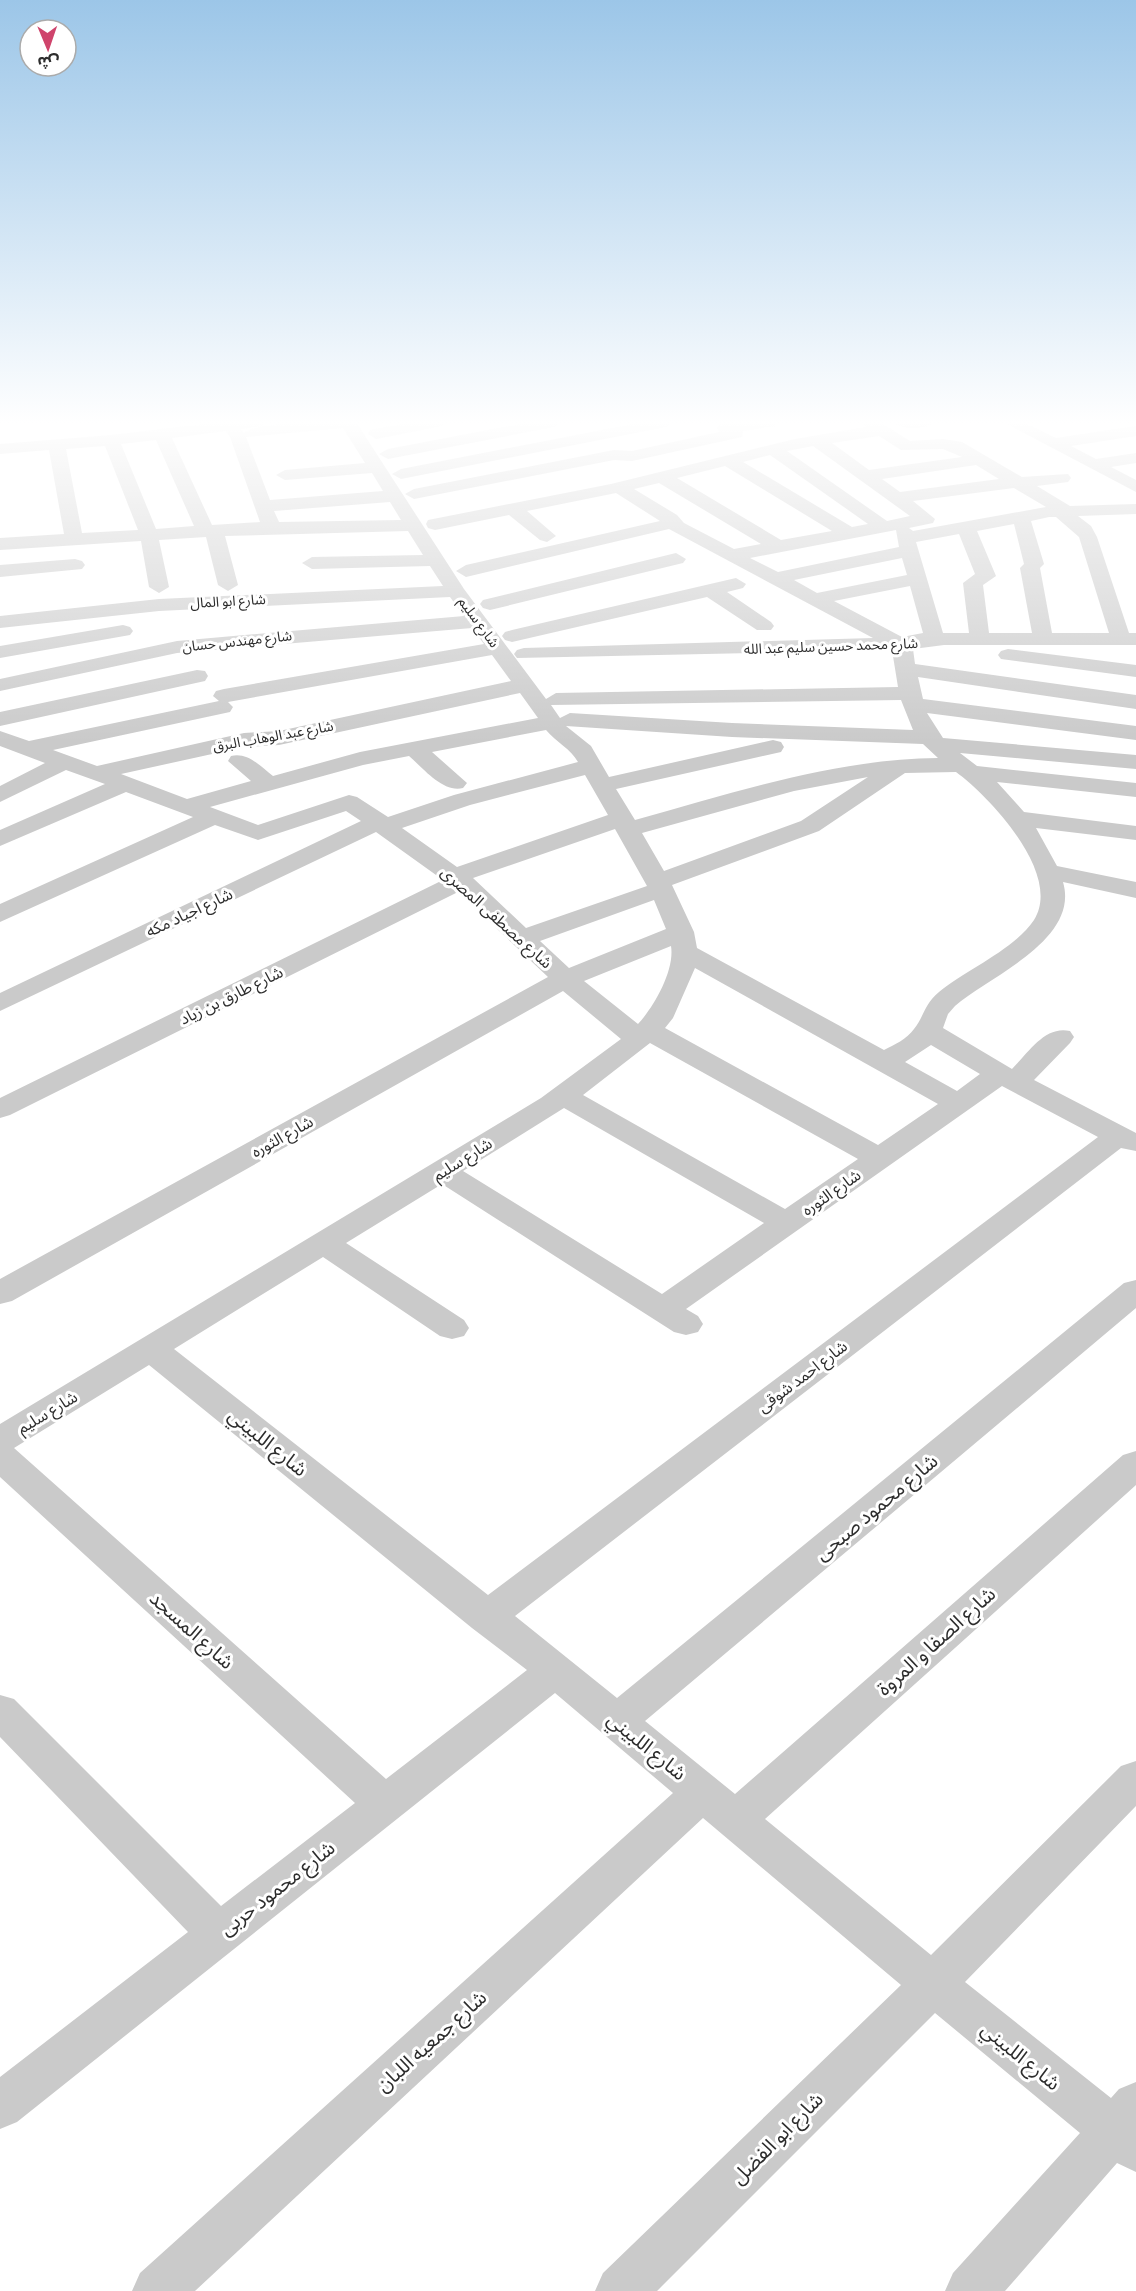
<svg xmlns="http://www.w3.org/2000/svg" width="1136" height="2291" font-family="Barlow,'Noto Sans Arabic',sans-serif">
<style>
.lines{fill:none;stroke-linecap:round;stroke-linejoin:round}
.minor{fill:#cacaca;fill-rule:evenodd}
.labels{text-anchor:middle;stroke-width:6;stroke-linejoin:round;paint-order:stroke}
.far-street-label{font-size:14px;fill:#2d2d2d;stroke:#fff}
.street-label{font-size:16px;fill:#2d2d2d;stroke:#fff}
.near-street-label{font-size:20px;fill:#2d2d2d;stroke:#fff}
</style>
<rect width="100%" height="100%" fill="#fff"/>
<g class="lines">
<path class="minor" d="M220,422H265L263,426L241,429L244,433C254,421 337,422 356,422L464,589L546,699L556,693L898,687L892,650L517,658L514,654L517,650L524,648L873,638L669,529L466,577L456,571L466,565L660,521L616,493L527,511L556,536L547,542L540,540L509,515L435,530L428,528L426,524L428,520L611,484L795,439L866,427L861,422H880L910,441L943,439L962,442L1022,477L1068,474L1071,478L1068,482L1037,486L1070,506L1136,504V514L1078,516L1091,526L1097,537L1129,633H1136V645H944L913,649L915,664L1136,695V709L918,677L923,699L1136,726V740L927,713L943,738L1136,755V769L960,753L977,766L1136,783V797L997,782L1024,812L1136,826V840L1036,828L1057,866L1136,882V898L1063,882C1080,940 990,976 955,1006L948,1014L943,1028L1012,1069C1028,1053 1045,1025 1070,1031L1074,1037L1070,1043L1034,1080L1136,1133V1151L1121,1148L515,1616L617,1698L1124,1283L1136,1280V1308L645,1721L735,1794L1123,1455L1136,1451V1485L765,1819L931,1955L1121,1766L1136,1761V1806L965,1982L1111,2098L1119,2089L1136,2082V2172L1117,2163L1005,2291H945L953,2273L1080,2133L935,2013L657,2291H595L603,2273L901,1985L703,1818L195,2291H132L140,2273L673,1793L555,1693L17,2122L0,2129V2077L188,1932L0,1737V1695L14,1699L221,1906L355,1803L0,1477V1424L541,1098L621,1039L563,991L12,1301L0,1304V1279L548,977L458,892L10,1115L0,1118V1098L443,880L376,832L0,1011V993L361,821L346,811L258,840L215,825L0,922V904L193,817L126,792L0,846V830L105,784L66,770L0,802V786L45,763L0,746V731L29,741L219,701L213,696L216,691L224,689L484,644L472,628L177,653L0,691V679L177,641L464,616L450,597L159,611L0,628V616L159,599L443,586L430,566L312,569L302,563L312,557L423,555L408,531L225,536L238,585L228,591L218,585L206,537L159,540L169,587L159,593L149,587L141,541L0,550V538L64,534L49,450L0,454V444L111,435ZM343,428L365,463L285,470L276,475L285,480L372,473L383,491L270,500L246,437ZM226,431L230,437L260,522L212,525L172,438ZM879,436L901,450L943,449L962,457L869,470L832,443ZM156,440L194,526L156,529L121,444ZM105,446L138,530L82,533L66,449ZM813,446L910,516L887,521L787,451ZM770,455L868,524L852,527L743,462ZM976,465L999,479L900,492L882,479ZM725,466L832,531L781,540L677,478ZM659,483L761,544L734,549L684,523L677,515L634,489ZM1014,488L1046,507L913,531L909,528L933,523L935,519L913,501ZM390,502L401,520L279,522L274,511ZM1049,517H1056L1079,537L1109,633H1052L1040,568L1044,564L1031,521ZM1014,524L1024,564L1020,568L1032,633H989L983,585L996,576L977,531ZM896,530L899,547L778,572L750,558ZM959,534L975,574L963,583L969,633H943L916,542ZM902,558L907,575L817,593L794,580ZM910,586L923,633L902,637L834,601ZM492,655L511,681L279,731L244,733L97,766L53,750L230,712L233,707L228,702ZM520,693L538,718L360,752L273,776C260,766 248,752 231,756L228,761L251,781L187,799L121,774L244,747L279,745ZM901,700L913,730L732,723L570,713L560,718L551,705ZM566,726L732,737L923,744L938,758C834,759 734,793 635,820L616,789L781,752L784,747L781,742L773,740L609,777L591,746ZM546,730C556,742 571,749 578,762L454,795L388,817L357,797L349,795L258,825L210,807L363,765L409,756C424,769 443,793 463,788L467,783L432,752ZM956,772C989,796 1063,874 1034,920C1015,949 966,970 939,992C924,1004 924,1017 914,1029C907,1039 894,1045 884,1050L697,948L694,932L672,885L819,831L905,773ZM585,775L608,815L457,867L402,828L470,805ZM868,777L801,821L664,871L642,833L794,791ZM615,829L647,886L526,928L473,878ZM654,900L666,929L569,968L540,941ZM671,946C675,970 654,1007 638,1024L584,981ZM695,968L938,1104L878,1145L665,1028L673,1018ZM650,1043L858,1159L785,1209L583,1095ZM931,1045L980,1074L957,1091L905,1062ZM1002,1086L1098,1137L488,1595L174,1349L323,1257L440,1336L452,1339L464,1336L469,1328L464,1320L346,1243L442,1184L674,1332L686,1335L698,1332L703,1324L698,1316L686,1309ZM564,1108L764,1223L662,1294L463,1171ZM149,1365L472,1628L527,1670L386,1779L14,1448Z
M413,422H444L442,426L376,439L368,434L370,430Z
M530,422H562L554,427L388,459L379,454L388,449Z
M643,422H674L666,427L401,479L392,474L401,469Z
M736,422H777L775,426L743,431L742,437L632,461L614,460L414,499L405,494L414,489L614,450L632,451L719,432L717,428L719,424Z
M893,422H934C927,430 900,430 893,422Z
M1003,422H1023L1056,438L1136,426V436L1071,446L1096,459L1136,453V463L1111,467L1136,480V492Z
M676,553L686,559L683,563L490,610L483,608L480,604L483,600Z
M75,559L82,561L85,565L82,569L0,577V565Z
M736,578L746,584L743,588L727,592L771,622L774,626L771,630H757L707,597L512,642L505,640L502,636L505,632L512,630Z
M123,625L130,627L133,631L130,635L0,658V646Z
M1008,649L1136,665V677L1001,659L998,655L1001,651Z
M197,670L205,671L208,676L205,681L0,726V712Z"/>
</g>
<linearGradient id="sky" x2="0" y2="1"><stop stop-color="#9cc6e8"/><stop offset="0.57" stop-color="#fff"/><stop offset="1" stop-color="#fff" stop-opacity="0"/></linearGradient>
<rect width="1136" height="742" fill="url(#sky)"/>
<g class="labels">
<g class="far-street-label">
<text transform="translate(228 601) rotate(-3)" y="5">شارع ابو المال</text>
<text transform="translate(479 622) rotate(54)" y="5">شارع سليم</text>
<text transform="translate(237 641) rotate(-6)" y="5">شارع مهندس حسان</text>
<text transform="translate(831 646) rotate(-2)" y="5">شارع محمد حسين سليم عبد الله</text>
<text transform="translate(273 736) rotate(-10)" y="5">شارع عبد الوهاب البرق</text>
</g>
<g class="street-label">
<text transform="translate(189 912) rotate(-25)" y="6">شارع اجياد مكه</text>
<text transform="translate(497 917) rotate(42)" y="6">شارع مصطفى المصرى</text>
<text transform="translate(231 995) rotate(-26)" y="6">شارع طارق بن زياد</text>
<text transform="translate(282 1136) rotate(-29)" y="6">شارع الثوره</text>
<text transform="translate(462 1159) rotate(-32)" y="6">شارع سليم</text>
<text transform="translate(831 1192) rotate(-35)" y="6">شارع الثوره</text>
<text transform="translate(802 1376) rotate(-37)" y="6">شارع احمد شوقى</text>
<text transform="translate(47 1412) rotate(-31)" y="6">شارع سليم</text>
</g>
<g class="near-street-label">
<text transform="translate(268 1442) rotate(39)" y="7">شارع اللبيني</text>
<text transform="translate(876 1507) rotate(-40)" y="7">شارع محمود صبحى</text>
<text transform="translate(192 1630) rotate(42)" y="7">شارع المسجد</text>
<text transform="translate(936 1641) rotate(-42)" y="7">شارع الصفا و المروة</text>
<text transform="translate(647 1746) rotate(39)" y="7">شارع اللبيني</text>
<text transform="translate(277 1888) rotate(-38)" y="7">شارع محمود حربى</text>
<text transform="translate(431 2041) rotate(-42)" y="7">شارع جمعيه اللبان</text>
<text transform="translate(1021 2056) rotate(39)" y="7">شارع اللبيني</text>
<text transform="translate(777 2138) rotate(-45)" y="7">شارع ابو الفضل</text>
</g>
</g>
<g transform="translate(48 48) rotate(178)"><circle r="28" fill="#ffffff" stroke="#ababab" stroke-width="1.5"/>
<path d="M0-4.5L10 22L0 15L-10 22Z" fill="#cf446c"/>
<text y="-9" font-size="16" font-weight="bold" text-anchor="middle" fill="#2d2d2d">ش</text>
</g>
</svg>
